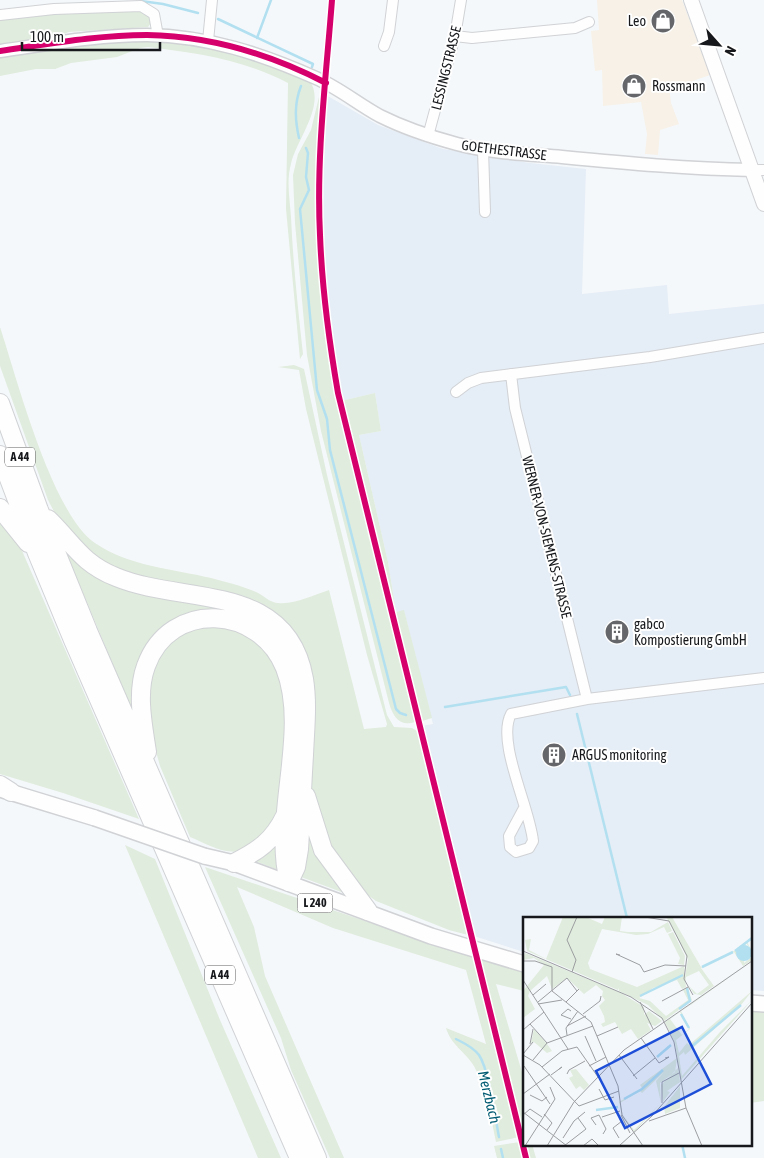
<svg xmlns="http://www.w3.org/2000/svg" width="764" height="1158" font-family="'Asap Condensed',sans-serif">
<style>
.commercial{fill:#f7f1e7}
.built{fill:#e5edf6}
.green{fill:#e0ecdd}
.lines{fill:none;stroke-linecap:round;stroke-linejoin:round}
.stream{stroke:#b2e0f0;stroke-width:2.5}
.minor-casing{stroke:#d0d2d5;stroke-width:12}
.tertiary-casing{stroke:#d0d2d5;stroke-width:15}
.secondary-casing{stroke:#d0d2d5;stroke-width:16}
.primary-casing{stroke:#d0d2d5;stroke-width:18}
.motorway-casing{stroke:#d0d2d5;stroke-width:20}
.minor{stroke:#fefefe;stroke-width:10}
.tertiary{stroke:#fefefe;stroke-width:12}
.secondary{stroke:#fefefe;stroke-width:14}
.primary{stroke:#fefefe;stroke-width:15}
.motorway{stroke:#fefefe;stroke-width:18}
.primary-bridge-casing{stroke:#d0d2d5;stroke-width:18;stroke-linecap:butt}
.primary-bridge{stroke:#fefefe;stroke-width:15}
.cycleway-casing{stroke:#fff;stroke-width:9}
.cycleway{stroke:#d6006c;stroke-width:6}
.labels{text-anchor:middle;stroke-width:4;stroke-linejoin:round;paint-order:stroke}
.shield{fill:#fff;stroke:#5c5d5f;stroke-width:1}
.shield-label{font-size:12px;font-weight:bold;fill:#16181b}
.poi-label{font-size:14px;fill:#16181b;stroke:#fff;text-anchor:start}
.street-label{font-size:14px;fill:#16181b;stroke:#fff}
.water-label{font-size:15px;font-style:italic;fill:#015b72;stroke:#fff}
.inset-river{fill:none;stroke:#b2e0f0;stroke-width:2.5}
.inset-road{fill:none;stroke:#9c9ea1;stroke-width:1}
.view{fill:#1d4ed8;fill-opacity:0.15;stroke:#1d4ed8;stroke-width:2.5}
.inset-edge{fill:none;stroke:#16181b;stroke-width:2.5}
</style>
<rect width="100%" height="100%" fill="#f5f8fb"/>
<path class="commercial" d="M597,0H682L710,75L684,84L669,86L671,103L679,124L660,130L658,155L645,154L647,134L641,102L603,106L602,70L595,71L591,31L599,30Z"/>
<path class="built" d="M326,95L378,125L443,149L530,163L586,169L582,294L667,285L669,314L764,304V991L750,990V918H524V952L474,936L421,726L433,724L404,611L396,612L388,562L359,435L381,431L375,393L341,401L326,300L321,234Z"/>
<path class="green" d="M139,10L150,17L151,23L148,27L69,32L50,39L0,44V18L39,13Z
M157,41L179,42L238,52L310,81C326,106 296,140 291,164C286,181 290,200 291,217C293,263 298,309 303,354L300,359L286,209L288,83C244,60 198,53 148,47L140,48L117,57L71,63L55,69H36L0,76V56L96,43Z
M319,97L322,105L318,216L319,258L330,356L346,442L413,712L415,722C400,727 393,717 389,703L321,431L307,355L295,223L293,175L298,154L311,130Z
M0,327C17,379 52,514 95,543C128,566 173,569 211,578C226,582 243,586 258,593C264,596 271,603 278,603C294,605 313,595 329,590L364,729L386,727L387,724L367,655L306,409L299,370L278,367L294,365L304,369L327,475L387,715L394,727L412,728L417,731L468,935L449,930L376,901L361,890L334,859L311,797V766L280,618L268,608L244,596L220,590L138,577L97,561L60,523L48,500L0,366Z
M375,393L381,431L359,435L388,562L396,612L404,610L432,718L419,722L341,401Z
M0,514L13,530L139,819L63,793L0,774Z
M65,550L84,566L255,614L290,649L296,700L247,620L166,629L137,722Z
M231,625C252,637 274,649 282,674C291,698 287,804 273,825C270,831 246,850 241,851C224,855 205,843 190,837L160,766L147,719L152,666L181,630Z
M304,823L318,855L347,894L301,877Z
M280,834L281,871L253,860Z
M125,845L155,859L220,1020L281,1158H258Z
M205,867L475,958L519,1137L496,1142C491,1119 487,1091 476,1070C469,1054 451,1046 446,1028L486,1044L466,970L333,928L237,887L254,927L265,976L344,1158H330L291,1070L281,1038Z
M480,960L524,971V991L496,984L524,1079V1136Z
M750,1008L764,1009V1101L750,1103Z
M520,1142L524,1158H497L494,1146Z
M525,1144H532L536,1158H528Z"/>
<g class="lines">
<path class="stream" d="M141,1L163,4L198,13
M218,19L313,64L312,67
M257,38L271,0
M299,138C295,120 294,104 301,86
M306,148L308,153L306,177L309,190L300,209L317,390L327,419L330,450L396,709L400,713L406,715
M445,707L566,687L570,695
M577,714L627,918
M456,1039C464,1043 473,1047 479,1055C489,1070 495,1117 499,1137
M682,1144L685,1158
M501,1149L503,1158"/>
<defs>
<path id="minor" d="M0,15L54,9L141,6L154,14L158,36
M455,36L472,38L575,28L589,22
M208,41L212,0
M384,46L389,32L393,0
M428,136L455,36L461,0
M483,150L485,212
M752,170H764
M511,374L515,408L587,699
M456,392L468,383L481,378L650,357L764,338
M524,808L509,836L510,847L516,852L529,848L533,841C530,808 496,742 511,714L587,699L764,678"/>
<path id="tertiary" d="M0,51C49,44 98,35 147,35C208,36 262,54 316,78C339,88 358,104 380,116C404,128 431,137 457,144C491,153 527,154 562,157C625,163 689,169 752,170"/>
<path id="secondary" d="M691,0L764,204"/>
<path id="primary" d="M0,789L95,818
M204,856L234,863L431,936L524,964
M750,1003L764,1004"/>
<path id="motorway" d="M0,403L39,510L88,631L317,1158
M0,455L37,553L73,640L299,1158
M0,508L28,543
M48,519C73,543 81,563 116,577C183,605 287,581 304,679C308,704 305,730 304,755C302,786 301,818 299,849L296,867L289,882
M147,752C143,725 136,693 146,666C170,599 260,605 285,668C310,732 272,816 289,882
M0,785L11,792
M306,796L323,850L368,911
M234,863C258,851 273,841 285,816"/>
</defs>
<use href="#minor" class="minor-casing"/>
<use href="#tertiary" class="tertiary-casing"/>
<use href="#secondary" class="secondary-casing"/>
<use href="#primary" class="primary-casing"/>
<use href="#motorway" class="motorway-casing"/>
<use href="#minor" class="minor"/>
<use href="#tertiary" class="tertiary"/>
<use href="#secondary" class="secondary"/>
<use href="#primary" class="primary"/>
<use href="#motorway" class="motorway"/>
<defs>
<path id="primary-bridge" d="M95,818L204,856"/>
</defs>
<use href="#primary-bridge" class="primary-bridge-casing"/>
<use href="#primary-bridge" class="primary-bridge"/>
<defs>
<path id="cycleway" d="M332,0C326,78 316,156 320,235C322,288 329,341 338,393L526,1158
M0,51C49,44 98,35 147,35C210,36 270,54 326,83"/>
</defs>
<use href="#cycleway" class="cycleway-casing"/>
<use href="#cycleway" class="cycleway"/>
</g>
<defs>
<symbol id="shop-disc" viewBox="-11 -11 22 22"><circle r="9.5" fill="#646669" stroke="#fff"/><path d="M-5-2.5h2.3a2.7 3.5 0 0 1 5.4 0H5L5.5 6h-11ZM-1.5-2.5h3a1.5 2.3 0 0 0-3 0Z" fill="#fff"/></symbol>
<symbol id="building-disc" viewBox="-11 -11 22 22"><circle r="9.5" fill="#646669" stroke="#fff"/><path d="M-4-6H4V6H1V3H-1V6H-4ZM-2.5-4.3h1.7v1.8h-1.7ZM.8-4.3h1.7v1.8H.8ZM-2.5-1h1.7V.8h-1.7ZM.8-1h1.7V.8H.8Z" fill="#fff"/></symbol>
</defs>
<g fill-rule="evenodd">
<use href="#shop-disc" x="649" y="7" width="28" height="28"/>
<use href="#shop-disc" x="620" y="72" width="28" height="28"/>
<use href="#building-disc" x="603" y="618" width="28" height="28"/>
<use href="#building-disc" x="540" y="741" width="28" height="28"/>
</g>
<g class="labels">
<g class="shield">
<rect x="5" y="447.5" width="30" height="19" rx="4"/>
<rect x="297.5" y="893.5" width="35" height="19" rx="4"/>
<rect x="205" y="965.5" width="30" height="19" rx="4"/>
</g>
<g class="shield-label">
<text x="20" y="461">A 44</text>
<text x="315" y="907">L 240</text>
<text x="220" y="979">A 44</text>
</g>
<g class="poi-label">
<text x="646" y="26" text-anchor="end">Leo</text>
<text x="652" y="91">Rossmann</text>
<text x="634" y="629">gabco<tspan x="634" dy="16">Kompostierung GmbH</tspan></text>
<text x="572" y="760">ARGUS monitoring</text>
</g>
<g class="street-label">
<text transform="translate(446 68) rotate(-76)" y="5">LESSINGSTRASSE</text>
<text transform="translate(504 150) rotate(7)" y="5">GOETHESTRASSE</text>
<text transform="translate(547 537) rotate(76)" y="5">WERNER-VON-SIEMENS-STRASSE</text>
</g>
<g class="water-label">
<text transform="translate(489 1097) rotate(76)" y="5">Merzbach</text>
</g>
</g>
<g transform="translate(523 917)">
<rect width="229" height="229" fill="#f5f8fb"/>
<path d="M40,0H63L79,7L82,0H99L97,14L105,15H128L145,5L149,14L144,16L141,10L125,17L113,18L79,12L65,46L67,52L114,70L161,49L163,70L159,72L154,63L130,71L116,81L127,84L143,99L165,83L160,73L164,71L169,83L141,104L125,88L96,74V71L95,73L4,34L2,23L8,22L6,33L23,42ZM149,0L178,50L211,34L229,20L224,25L229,34L223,26L221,46L229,40V43L220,49L211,35L178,51L191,69L178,78L171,77L166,69L174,77L186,68L176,54L163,60V65L162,60L165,42L144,1ZM150,15L162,39L161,48L155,47L157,41L145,17ZM2,36L98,76L121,90V98L126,94L139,104L132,109L124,106L128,113L115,122L108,112L99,117L92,105L80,110L78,107L82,105L81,99L76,89L82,83L79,79L80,74L73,68L61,77L44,61L29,72L24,59L7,74L5,79L12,92L0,101V74L21,48L11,41L0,43ZM229,44L169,87L158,94L167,112L153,123L156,136L164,126L166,128L229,74L218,88L162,138L161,135L156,139L159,159L197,115L229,83L158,163L152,126L142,105ZM157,95L166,112L159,118L147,102ZM11,112L24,127L29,134L24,136L11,125L8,126ZM154,141L152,155L137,166L138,186L111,215L99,197L96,185L119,171L117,168ZM141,155L133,164L138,186L111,213L100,198L97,186L117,174L119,176ZM155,151L157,165L144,174L147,175L140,185L138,168ZM53,152L66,168L61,173L57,169L53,172L46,161L50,159L47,153ZM157,169V191L142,197L141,190Z" fill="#e0ecdd" fill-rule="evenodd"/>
<path d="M213 36a8 8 0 1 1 16 0a8 8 0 1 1-16 0Z" fill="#b2e0f0"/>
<path class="inset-river" d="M212,34L229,21M179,50L210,35M117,79L160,58M156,92L167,84L164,71M158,97L166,111M168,130L218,88M134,140L148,128M101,182L119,172L140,153M73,193L95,190"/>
<path class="inset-road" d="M122,0L146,4L164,39L161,62L170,78M0,19V35M0,34L108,80L139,101L151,125L163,191L179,229M97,38L93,37L117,48L121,55L142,48L163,49M0,44H12L29,50V74L68,105L95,169L99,198L120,229M49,55L53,43L44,23L54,0M0,63L45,132M10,78L23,67M139,84L165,70M15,85L44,61L54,74M43,85L56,72M117,85L130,112M15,87L39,83M48,94L45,92L38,98L48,102M60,97L77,84L78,79M7,107L24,126M44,109L63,99M0,113L21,95M44,118L43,111L55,94M62,119L73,144M74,119L95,110M118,121L136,146L146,140L142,141M7,127L10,112M54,130L75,160M0,137L10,125M0,138L17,148L56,189L96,174M96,138L114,162M10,143L24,126L70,109M1,149L27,187M66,149L83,140M19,150L39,134L54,130M44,157L46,153L62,144M28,158L39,150L36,152M110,159L132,141M76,172L82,183L91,180M0,177L27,157M7,178L19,184L24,180M139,186V165L156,156M0,195L44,229M21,197L29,206L24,213M0,198L7,192L19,200M98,198L107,216M79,200L97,194M126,204L163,191M73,208L68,201L76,198L83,212L80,217M40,221L51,204L62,195M96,221L90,211L99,204M2,229L32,182L27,170M24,229L51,185L101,133L229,44M41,229L63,212L55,201M60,229L69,222L76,229M96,229L129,199L229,86"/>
<path class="view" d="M159,110L188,167L102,211L73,154Z"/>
<rect width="229" height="229" class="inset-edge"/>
</g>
<g transform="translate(719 45) rotate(117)" stroke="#ffffff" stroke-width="4" paint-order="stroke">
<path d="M0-4L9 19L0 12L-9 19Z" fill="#16181b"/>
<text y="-8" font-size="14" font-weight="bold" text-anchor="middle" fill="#16181b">N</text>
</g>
<path d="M22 42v8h138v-8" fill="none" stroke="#16181b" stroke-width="2.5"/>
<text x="30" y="42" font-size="15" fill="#16181b" stroke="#ffffff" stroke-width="4" paint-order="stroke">100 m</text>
</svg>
